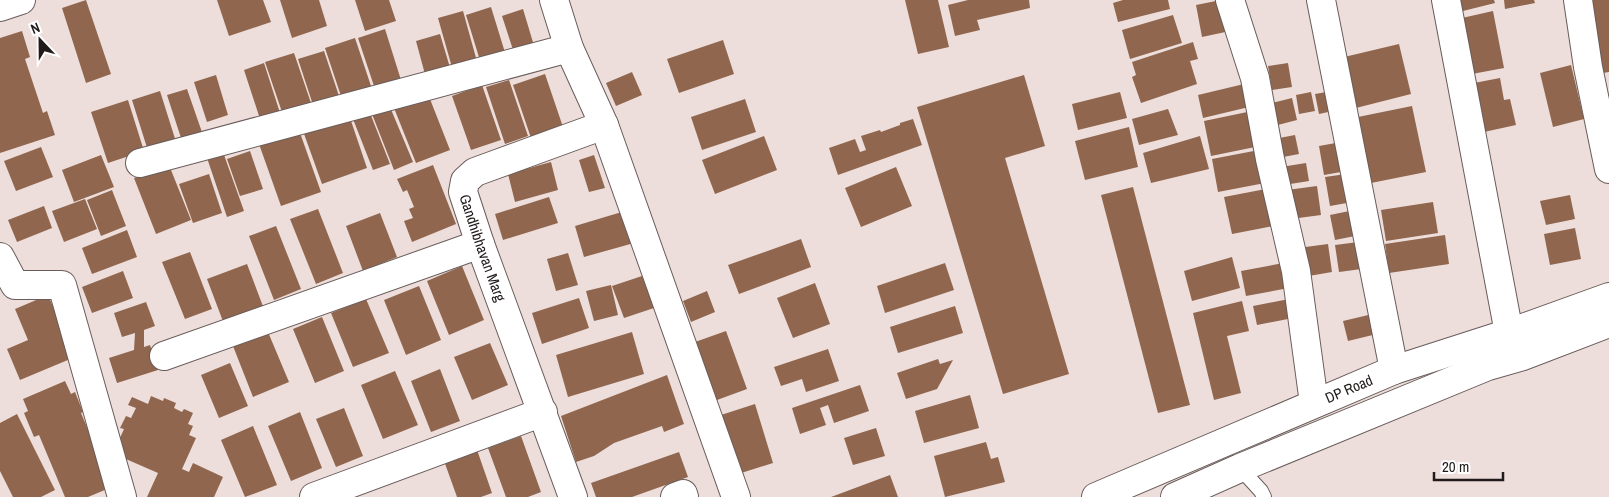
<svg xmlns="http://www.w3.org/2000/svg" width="1609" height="497" font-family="'Archivo Narrow',sans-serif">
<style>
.building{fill:#90664e}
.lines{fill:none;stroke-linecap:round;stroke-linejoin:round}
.lane-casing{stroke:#695c5a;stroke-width:16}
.street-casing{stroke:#695c5a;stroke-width:30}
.secondary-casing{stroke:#695c5a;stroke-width:30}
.lane{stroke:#fff;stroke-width:14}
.street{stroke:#fff;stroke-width:28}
.secondary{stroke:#fff;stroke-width:28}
.labels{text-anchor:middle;stroke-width:5;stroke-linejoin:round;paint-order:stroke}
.street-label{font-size:15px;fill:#201b1a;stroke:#fff}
</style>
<rect width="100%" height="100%" fill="#eddedb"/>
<path class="building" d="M86,0L111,74L86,83L62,8Z
M217,0H263L271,22L229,36Z
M280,0H319L327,26L292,38Z
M355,0H389L396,21L365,31Z
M905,0H938L949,47L918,54Z
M968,0H1029L1030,8L977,20L980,30L955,36L948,5Z
M1123,0H1168L1170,9L1118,22L1113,3Z
M1221,0L1230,31L1202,37L1196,5Z
M1456,0H1494L1495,3L1459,12Z
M1504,0H1534L1535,3L1505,9Z
M1585,0H1609V72L1597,74Z
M491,7L507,59L482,67L466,15Z
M523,9L535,49L515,56L502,16Z
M463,11L478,65L453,71L438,18Z
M1493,11L1504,68L1472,74L1462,18Z
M1173,15L1182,43L1130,59L1122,30Z
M385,29L401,80L375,89L358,38Z
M22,31L30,57L25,59L43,113L47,111L55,135L0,153V38Z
M440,34L451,71L426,78L416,41Z
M355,38L372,89L342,99L325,48Z
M723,40L734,74L679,93L667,59Z
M1193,42L1198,59L1190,61L1197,84L1141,103L1132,77L1136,75L1132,62Z
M1399,44L1411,94L1352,109L1340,58Z
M324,51L340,99L314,108L298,59Z
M294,53L312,106L283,115L265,62Z
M264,63L281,116L261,122L244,70Z
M1288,63L1292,87L1272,90L1268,66Z
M1571,65L1584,119L1553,127L1540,73Z
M632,72L642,95L616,106L606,83Z
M545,74L563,127L531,138L513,85Z
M216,75L228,115L207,122L194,82Z
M1024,75L1045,146L1005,158L1069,374L1003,394L917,107Z
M1500,78L1504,100L1510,99L1516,125L1484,132L1474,83Z
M509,80L528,136L505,144L486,87Z
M1244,84L1249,107L1203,118L1198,95Z
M482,85L501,140L471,150L452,96Z
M187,89L204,138L183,144L167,95Z
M1338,90L1342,109L1319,114L1315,94Z
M160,91L177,145L149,154L132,100Z
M1120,92L1127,118L1078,130L1072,104Z
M1311,92L1315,111L1299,114L1296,95Z
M428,94L450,150L416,163L394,108Z
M1292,98L1297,120L1274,126L1268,104Z
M745,99L756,132L702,150L691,117Z
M128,100L144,151L108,163L91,112Z
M1412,106L1426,172L1366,184L1353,118Z
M390,107L413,162L394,170L372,114Z
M1168,109L1178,135L1139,145L1132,119Z
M1252,111L1260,146L1211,156L1204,121Z
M370,113L390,164L373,170L353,119Z
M349,115L367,168L322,184L303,131Z
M913,119L922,145L838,175L829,148L855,139L860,152L866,150L861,136L880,130L881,132L900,125V123Z
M1129,127L1138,167L1085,180L1075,141Z
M299,130L321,192L281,206L259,144Z
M1295,135L1299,154L1278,158L1274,139Z
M764,136L777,170L715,194L702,160Z
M1200,136L1209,169L1151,183L1143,153Z
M1347,141L1352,170L1324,175L1319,146Z
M41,147L53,177L16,191L4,161Z
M1259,150L1265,183L1218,192L1212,159Z
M250,151L263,189L240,196L227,159Z
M223,152L244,211L227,217L207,158Z
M101,155L114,187L74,202L62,170Z
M594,155L605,188L589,192L579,160Z
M551,162L558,190L515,202L508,174Z
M1306,163L1309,181L1284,185L1281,167Z
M169,165L191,220L156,234L134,178Z
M433,165L456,224L412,242L404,221L413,218L409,209L414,207L407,190L403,192L397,179Z
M896,167L912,206L861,227L845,188Z
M1353,173L1358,201L1330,206L1325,177Z
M209,174L222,213L193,223L179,184Z
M1317,186L1321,215L1291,219L1287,190Z
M1133,187L1190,405L1158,413L1101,195Z
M1271,188L1278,225L1232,234L1224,197Z
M112,190L126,226L101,236L87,200Z
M1570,195L1575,219L1546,225L1540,201Z
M549,197L558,223L503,240L495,214Z
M85,199L97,229L64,242L52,211Z
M1433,202L1438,233L1386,241L1381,210Z
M44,206L52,228L17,242L8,220Z
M318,209L343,273L316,284L290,219Z
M1359,209L1365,234L1335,240L1330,215Z
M625,211L634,243L584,257L575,226Z
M380,213L397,257L363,271L346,226Z
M276,226L301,289L274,300L249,236Z
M1575,228L1581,259L1550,265L1544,234Z
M127,230L137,257L92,274L82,248Z
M1445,235L1449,264L1389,273L1385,244Z
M801,239L811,267L739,294L728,265Z
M1366,241L1369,268L1339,272L1335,245Z
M1328,244L1332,272L1303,277L1298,248Z
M190,252L212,309L185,319L162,262Z
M568,253L578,285L556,291L547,259Z
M1232,257L1240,288L1192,301L1184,271Z
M1289,262L1294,287L1246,296L1241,271Z
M945,263L954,290L885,313L877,286Z
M247,264L264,309L224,324L207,279Z
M462,266L484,320L449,335L427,281Z
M123,271L133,298L92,313L82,287Z
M642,276L654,308L624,318L612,286Z
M815,283L830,324L793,338L777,298Z
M611,285L618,315L594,321L586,291Z
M419,286L441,340L406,355L384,300Z
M707,291L715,312L691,322L683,301Z
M48,295L75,357L20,380L7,349L28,340L15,309Z
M579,298L589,328L542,344L532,313Z
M366,299L389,353L353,367L331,313Z
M1289,299L1293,318L1257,325L1253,306Z
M1242,301L1249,331L1227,336L1241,393L1214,400L1193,313Z
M146,302L155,326L144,330V347L150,345L158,370L117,383L109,358L134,350L135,333L122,337L114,313Z
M955,306L963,333L898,353L890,327Z
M1381,312L1385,332L1348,341L1343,321Z
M322,317L344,371L315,383L293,329Z
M726,331L747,389L717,400L695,342Z
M268,332L289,382L253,397L233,346Z
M632,332L644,374L568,397L556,355Z
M490,343L508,385L472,400L454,357Z
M828,349L839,381L806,392L802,379L781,386L774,367Z
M938,359L940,364L953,360L937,389L906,399L897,373Z
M230,363L248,406L219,418L201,375Z
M440,369L460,421L431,432L411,381Z
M395,371L418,425L383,439L361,385Z
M667,375L684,424L664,432L662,426L614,443L594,456L576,462L561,416Z
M65,381L71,394L75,392L83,412L81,413L112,487L88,497H65L39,435L34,437L24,413L28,411L23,399Z
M860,385L869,411L834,423L828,405L820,408L826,425L800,434L792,408Z
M970,395L979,428L924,443L915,411Z
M151,396L163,401L164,398L176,403L174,408L182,412L184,409L193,413L188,424L193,426L189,435L196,438L182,469L189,472L193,463L223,477L214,497H147L158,473L119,456L115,449L124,429L120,428L126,416L131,418L136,408L128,405L132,397L148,404Z
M755,404L773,463L738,474L721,415Z
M344,408L363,456L336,467L316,419Z
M300,412L322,468L291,481L268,426Z
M17,414L55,490L41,497H13L0,471V423Z
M253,426L277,485L245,497L221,440Z
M876,428L885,456L853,465L844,438Z
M521,436L541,492L528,497H506L488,448Z
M986,442L991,459L998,457L1005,482L945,497L934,456Z
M476,447L492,493L481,497H457L443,458Z
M679,452L688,477L632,497H596L591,483Z
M890,475L898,497H831Z"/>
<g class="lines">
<defs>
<path id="lane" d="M1240,468L1261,491L1264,497"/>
<path id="street" d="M1230,0L1255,78L1270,159L1296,271L1314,403
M1321,0L1394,370
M1446,0L1509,333
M1578,0L1588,67L1609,169
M604,125L736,497
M140,163L569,48
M0,257L15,285H62L122,497
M164,356L480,244
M314,497L543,412
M675,497L683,494L684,497"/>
<g id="secondary">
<path id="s1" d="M554,0L569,48L604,125L475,172L465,181L463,192L480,244L573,497"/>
<path d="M0,7L21,0"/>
<path id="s2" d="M1096,497L1394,370L1509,333L1609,297"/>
<path d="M1175,497L1240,468L1488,366L1523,356L1609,323"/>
</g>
</defs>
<use href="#lane" class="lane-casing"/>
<use href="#street" class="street-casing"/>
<use href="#secondary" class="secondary-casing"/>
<use href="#lane" class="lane"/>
<use href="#street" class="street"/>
<use href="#secondary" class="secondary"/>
</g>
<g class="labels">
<g class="street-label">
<text dy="5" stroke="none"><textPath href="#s1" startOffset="356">Gandhibhavan Marg</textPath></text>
<text dy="5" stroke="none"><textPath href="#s2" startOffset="275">DP Road</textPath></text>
</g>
</g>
<g transform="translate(40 40) rotate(338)" stroke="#ffffff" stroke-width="4" paint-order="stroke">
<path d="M0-4L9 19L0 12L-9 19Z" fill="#201b1a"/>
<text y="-8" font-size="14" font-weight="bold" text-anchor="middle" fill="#201b1a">N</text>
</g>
<path d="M1434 472v8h69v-8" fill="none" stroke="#201b1a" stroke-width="2.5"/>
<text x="1442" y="472" font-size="15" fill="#201b1a" stroke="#ffffff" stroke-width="4" paint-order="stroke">20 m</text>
</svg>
